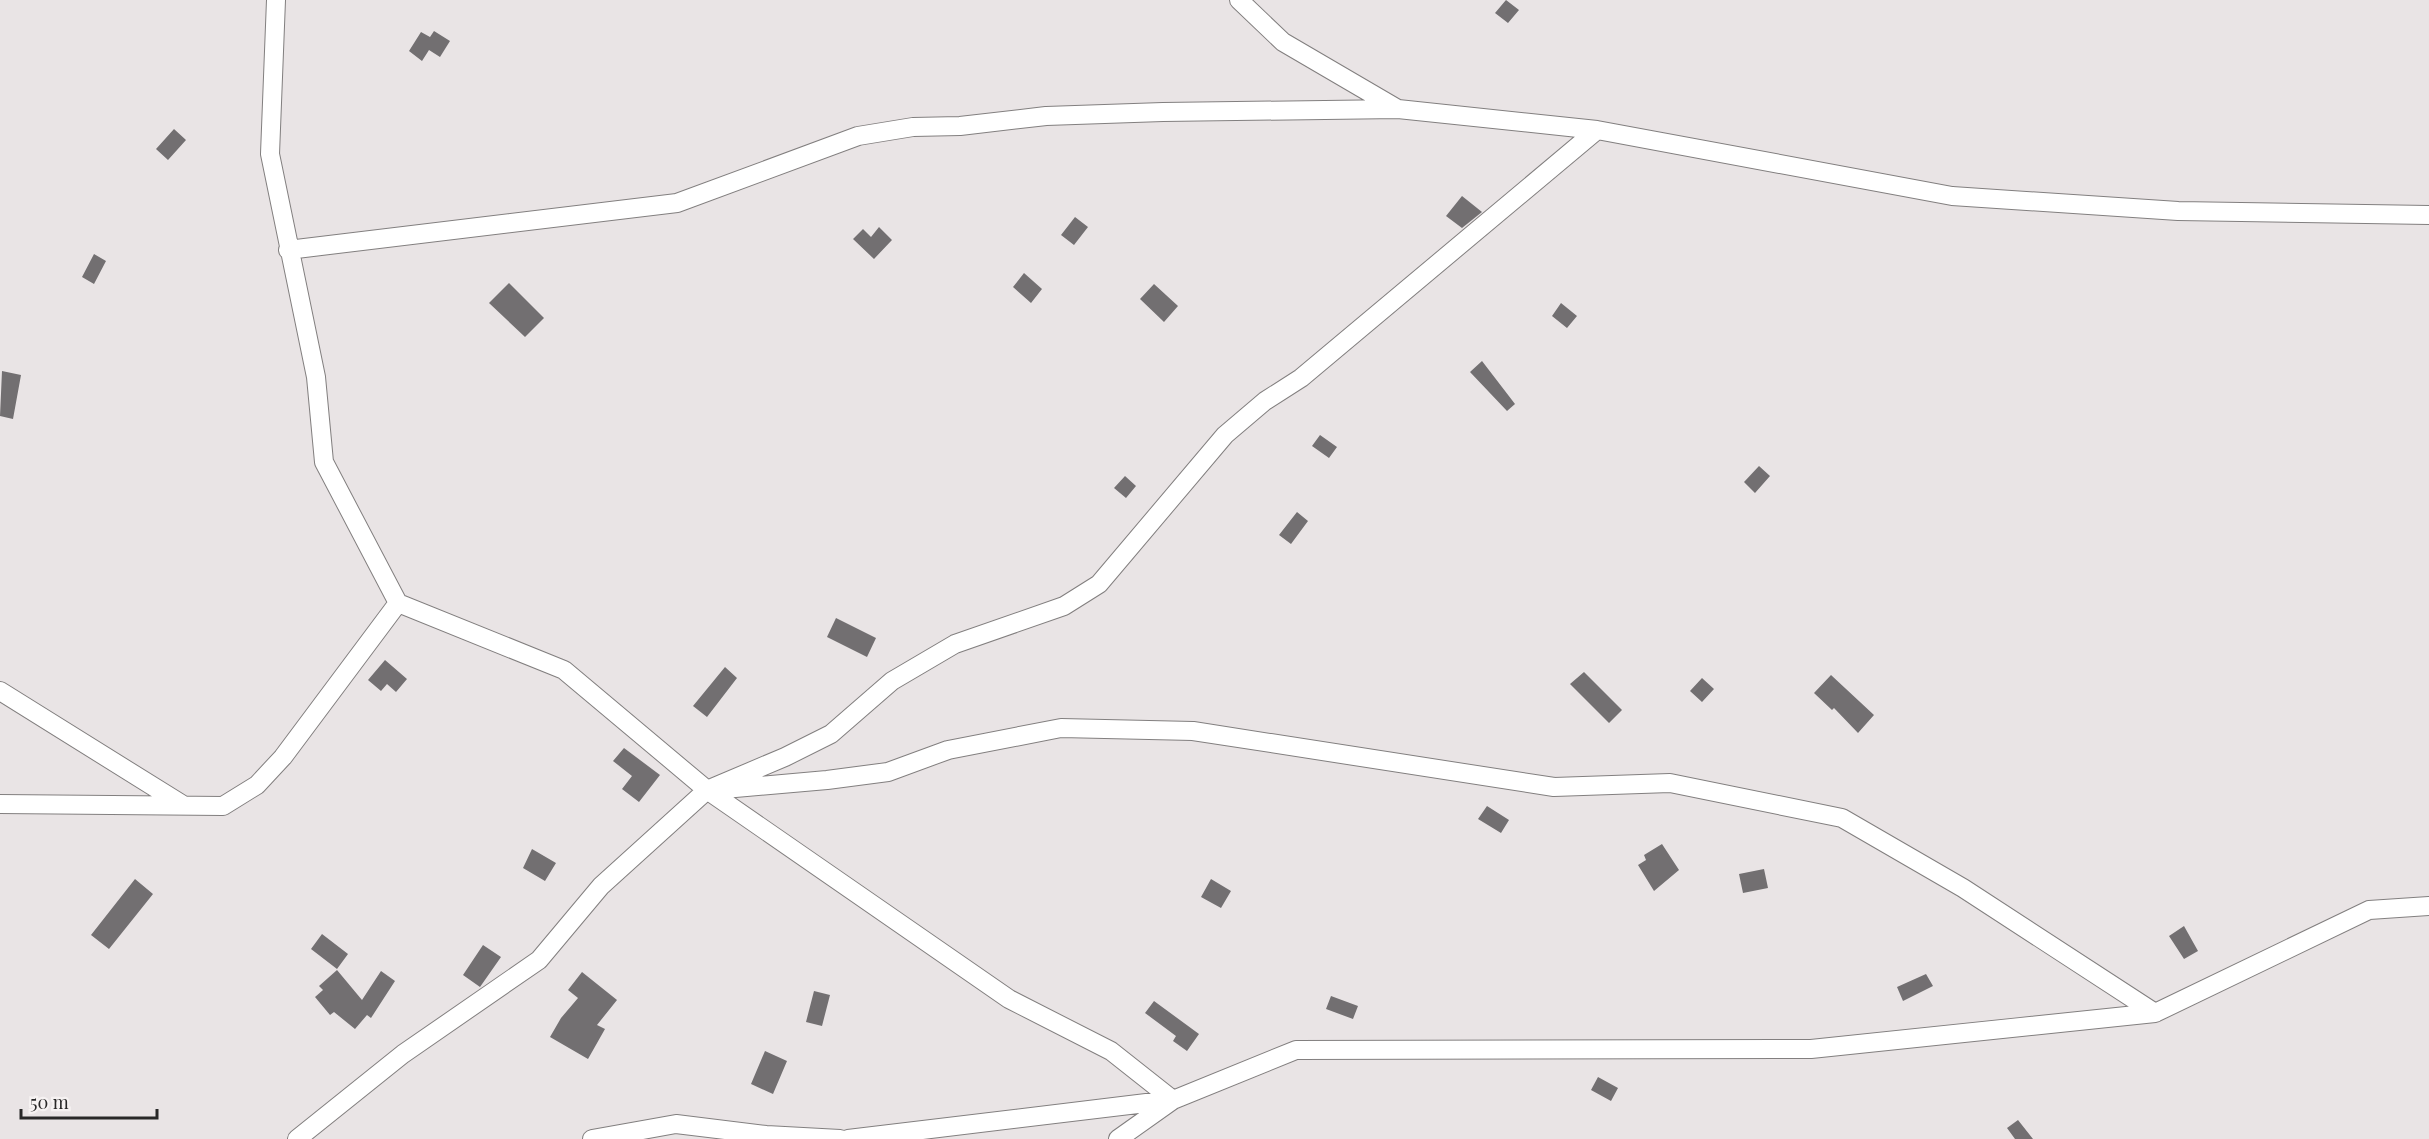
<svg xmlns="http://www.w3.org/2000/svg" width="2429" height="1139" font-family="'Playfair Display',serif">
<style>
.building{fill:#726f71}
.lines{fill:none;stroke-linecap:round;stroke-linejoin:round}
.minor-casing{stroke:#827f7f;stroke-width:20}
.minor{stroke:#fff;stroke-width:18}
</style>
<rect width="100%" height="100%" fill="#e9e4e5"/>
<path class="building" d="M1506,0L1519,10L1508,23L1495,13Z
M434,31L450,41L440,57L429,50L422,61L409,51L421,32L430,37Z
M174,129L186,140L168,160L156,149Z
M1462,196L1482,212L1462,228L1446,216Z
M1075,217L1088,227L1074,245L1061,235Z
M879,227L892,240L874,259L853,239L863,229L871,237Z
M94,254L106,261L94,284L82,277Z
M1024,273L1042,289L1031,303L1013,287Z
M509,283L544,318L525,337L489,303Z
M1154,284L1178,306L1164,322L1140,299Z
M1561,303L1577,316L1567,328L1552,316Z
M1482,361L1515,404L1507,411L1470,372Z
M2,371L21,375L13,419L0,416Z
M1320,435L1337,447L1329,458L1312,446Z
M1759,466L1770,476L1755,493L1744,482Z
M1125,476L1136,486L1126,498L1114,488Z
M1297,512L1308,521L1291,544L1279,535Z
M836,618L876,638L867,657L827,637Z
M385,660L407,679L396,692L387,684L381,691L368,680Z
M725,667L737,678L707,717L693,706Z
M1584,672L1622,710L1609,723L1570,684Z
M1831,675L1874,715L1858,733L1834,708L1832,710L1814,693Z
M1702,678L1714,689L1702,702L1690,691Z
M624,748L660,775L639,802L622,789L632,776L613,761Z
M1487,806L1509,820L1501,833L1478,819Z
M1662,844L1679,870L1654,891L1638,865L1646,860L1644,855Z
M532,849L556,863L545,881L523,868Z
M1764,869L1768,888L1743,893L1739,874Z
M135,879L153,894L109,949L91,935Z
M1211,879L1231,891L1221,908L1201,897Z
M2184,926L2198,951L2184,959L2169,936Z
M322,934L348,954L337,969L311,949Z
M483,945L501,957L480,987L463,975Z
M337,970L362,1000L381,971L395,981L371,1018L367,1015L355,1029L334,1012L330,1015L315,997L323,990L319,986Z
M582,972L617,1000L597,1025L605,1029L588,1059L550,1037L561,1018L578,998L568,990Z
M1926,974L1933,986L1903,1001L1897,987Z
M814,991L830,995L822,1026L806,1022Z
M1331,996L1358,1006L1353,1019L1326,1009Z
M1154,1001L1199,1034L1187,1051L1173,1041L1176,1036L1145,1013Z
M765,1051L787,1061L773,1094L751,1084Z
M1598,1077L1618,1088L1611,1101L1591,1090Z
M2018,1120L2033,1139H2015L2007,1128Z"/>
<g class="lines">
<defs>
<path id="minor" d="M276,0L270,154L316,377L324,462L398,603
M1239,0L1283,42L1396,108
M288,250L677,203L858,136L913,127L960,126L1046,116L1163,112L1398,109L1597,130L1952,196L2178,211L2429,215
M0,691L183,805
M724,789L827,780L888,772L948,750L1061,728L1193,731L1554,787L1670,783L1842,818L1963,888L2155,1013
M0,804L223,806L257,785L283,757L398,603L564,670L707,790L1009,999L1111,1051L1173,1100
M297,1139L403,1054L539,960L601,886L707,790L785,757L831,734L892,681L955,644L1064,606L1099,584L1225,435L1265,401L1301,378L1597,130
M592,1139L676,1124L766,1135L840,1139
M848,1139L1171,1100
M1118,1139L1173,1100L1296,1050L1811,1049L2155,1013L2369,910L2429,906"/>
</defs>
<use href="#minor" class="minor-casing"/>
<use href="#minor" class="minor"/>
</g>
<path d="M21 1109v9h136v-9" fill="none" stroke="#292828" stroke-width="3"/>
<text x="30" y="1109" font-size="18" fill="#292828" stroke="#f6f2f2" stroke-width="4.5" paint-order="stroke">50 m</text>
</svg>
